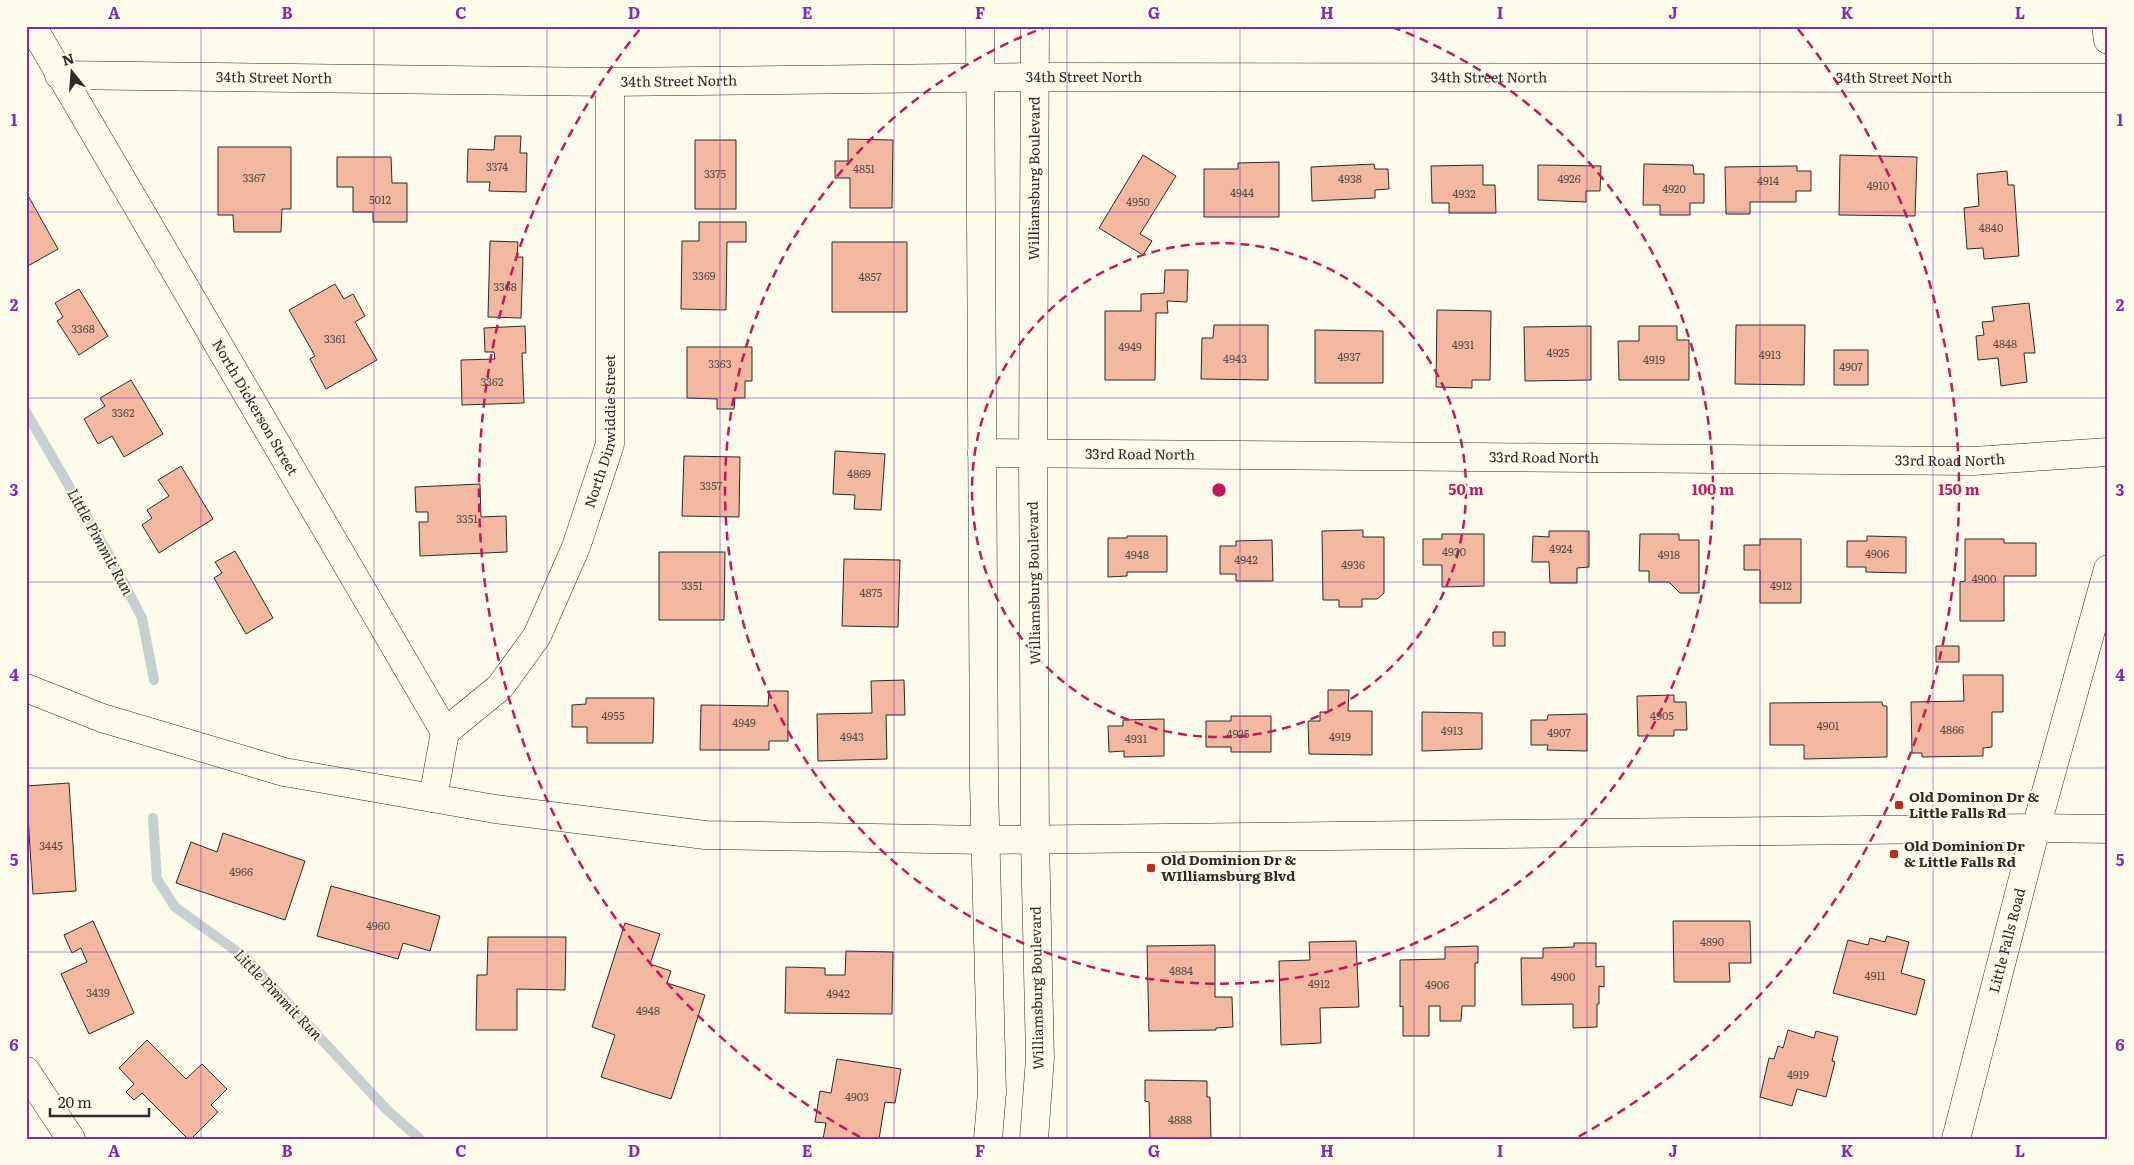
<svg xmlns="http://www.w3.org/2000/svg" width="2134" height="1165" font-family="Literata,serif">
<style>
.lines{fill:none;stroke-linecap:round;stroke-linejoin:round}
.stream{stroke:#c7d0d0;stroke-width:10}
.building{fill:#f2b8a0;stroke:#2b2b2b}
.street-casing{stroke:#2b2b2b;stroke-width:29}
.secondary-casing{stroke:#2b2b2b;stroke-width:29}
.primary-casing{stroke:#2b2b2b;stroke-width:29}
.street{stroke:#fdfbea;stroke-width:28}
.secondary{stroke:#fdfbea;stroke-width:28}
.primary{stroke:#fdfbea;stroke-width:28}
.grid{fill:none;stroke:#7b2cbf;stroke-width:1;stroke-opacity:0.55}
.ring{fill:none;stroke:#c2185b;stroke-width:2.5;stroke-dasharray:9 6}
.poi-dot{fill:#c62828;stroke:#fdfbea;stroke-width:2}
.labels{text-anchor:middle;stroke-width:4;stroke-linejoin:round;paint-order:stroke}
.number-label{font-size:11px;fill:#5d4e48}
.street-label{font-size:14px;fill:#2b2b2b;stroke:#fdfbea}
.poi-label{font-size:14px;font-weight:bold;fill:#2b2b2b;stroke:#fdfbea;text-anchor:start}
.water-label{font-size:15px;font-style:italic;fill:#2b2b2b;stroke:#fdfbea}
.centre{fill:#c2185b;stroke:#fdfbea;stroke-width:2.5}
.ring-label{font-size:15px;text-anchor:middle;font-weight:bold;fill:#c2185b;stroke:#fdfbea;stroke-width:4;stroke-linejoin:round;paint-order:stroke}
.neatline{fill:none;stroke:#7b2cbf;stroke-width:2}
.grid-label{font-size:16px;text-anchor:middle;font-weight:bold;fill:#7b2cbf}
</style>
<rect width="100%" height="100%" fill="#fdfbea"/>
<g class="lines">
<path class="stream" d="M26,412L112,560L142,618L154,680
M153,818L157,879L175,907L246,958L386,1109L420,1139"/>
</g>
<path class="building" d="M495,136H521L520,153H527L526,192L489,191L490,182H467L468,149L494,150Z
M848,139L893,140L892,208H850V178H835V161H848Z
M695,140H736V209H695Z
M218,147H291V209H282L281,232H234L233,215H218Z
M1143,155L1176,176L1140,234L1152,241L1143,255L1099,228Z
M1840,155L1917,157L1915,216L1839,215Z
M337,157H391L392,183H407V222H373V212H353V187H337Z
M1279,162V217H1204V169H1238V163Z
M1374,164L1375,169H1388L1389,189L1375,190V198L1312,201L1311,167Z
M1644,164L1693,165L1694,174H1704V203H1690V215H1660V205H1643Z
M1483,165V185H1495L1496,213H1449V203H1432L1431,166Z
M1538,165L1601,166L1600,191H1586V202L1538,200Z
M1797,166V171H1811V191H1796V202H1750V214H1726L1725,167Z
M2007,171L2008,185H2014L2019,256L1984,259L1983,248L1967,249L1964,208L1979,206L1977,174Z
M26,192L58,249L26,267Z
M699,222H746V242H727L726,310L681,309L682,241H699Z
M490,241L518,242L517,257H523L521,318L488,317Z
M832,242H907V312H832Z
M1165,270H1188L1187,302L1167,301L1168,313H1156L1155,380H1105V311H1141V294L1164,293Z
M335,284L344,299L353,294L365,316L355,322L377,360L326,389L310,359L315,356L289,310Z
M79,289L108,336L79,355L57,321L63,317L55,303Z
M2029,303L2035,353H2024L2027,382L2001,386L1998,358L1978,360L1976,336L1984,335L1982,322L1994,321L1992,307Z
M1437,310L1491,311L1490,380H1472V388L1436,387Z
M1214,325H1268V380L1201,379L1202,338H1213Z
M1736,325H1805L1804,385L1735,384Z
M525,326L526,353H522L524,403L462,405L461,360L495,359L494,352H485L484,328Z
M1591,326V380L1525,381L1524,327Z
M1639,326H1677V340H1689V380H1619L1618,341H1639Z
M1315,330L1383,331V383H1315Z
M687,347H752V381H745V398H735L734,409H717V399L687,398Z
M1834,350H1868V385H1834Z
M131,380L163,434L124,457L112,436L98,444L84,419L105,406L100,398Z
M835,451L885,454L881,510L854,509L855,495L833,494Z
M684,456L740,457L739,517L682,516Z
M181,466L213,519L159,553L142,525L152,518L147,510L169,496L158,480Z
M480,484L481,517L506,516L507,552L420,556L419,522H428V512H416L415,487Z
M1363,530V537H1384V593L1377,599H1362V607H1339V600H1323L1322,531Z
M1549,531H1589V567L1577,568V583H1550L1549,562H1532L1533,536L1549,537Z
M1442,534H1484V586L1442,587V565H1423V539H1442Z
M1640,534H1679V540H1699V593H1680L1669,582H1649V571H1639Z
M1127,536H1167V572H1127V576L1108,577V538H1127Z
M1867,536L1906,537V573L1866,572V567H1847V541H1867Z
M1760,539H1801V603H1760V570H1744V545H1760Z
M1965,539H2004V543H2036V576H2004V621H1960V582L1965,581Z
M1272,540L1273,581H1236V574H1220V546H1236V541Z
M235,551L273,618L246,634L214,578L222,573L215,562Z
M659,552H725L724,620H659Z
M844,559L900,560L898,627L842,626Z
M1493,632H1505V646H1493Z
M1936,646H1959V662H1936Z
M1963,675H2003V712H1992V747L1983,748V756L1922,757V753H1912L1911,702L1964,701Z
M904,680L905,715H886L887,759L818,761L817,714L872,713L871,681Z
M1328,690H1349L1348,711H1372V755L1309,754L1308,721H1320V712H1328Z
M769,691H788V741H769V750H700L701,705L768,706Z
M1674,695V702H1686L1687,730H1674V736H1638L1637,696Z
M586,698H654L653,743H587V727H572V705L586,704Z
M1882,702L1883,706H1887V757L1804,759V745H1770V703Z
M1422,712L1482,713V749L1422,751Z
M1587,714V751L1547,750L1548,745H1531V720H1547L1548,715Z
M1231,716H1271V752H1231V747H1206V721H1231Z
M1164,719V756L1124,757V751L1109,752L1108,726H1123V720Z
M69,783L76,891L33,894L26,786Z
M223,833L305,861L285,920L176,883L191,842L217,852Z
M331,886L440,916L430,951L403,943L398,959L317,936Z
M93,921L134,1013L89,1034L61,974L87,962L81,948L72,953L64,935Z
M1673,921H1750L1751,963H1729L1730,982H1674Z
M625,923L660,934L650,964L671,971L667,983L705,995L671,1099L601,1077L615,1035L592,1027Z
M1887,936L1909,942L1901,973L1925,980L1916,1015L1833,993L1848,940L1868,945L1870,938L1885,942Z
M488,937H566L565,990L517,989V1030H476L477,975H487Z
M1356,941L1359,1007L1320,1008L1321,1043L1281,1045L1279,961L1310,960L1309,942Z
M1574,943H1596V967L1604,966V987L1599,986V1004H1597V1027L1573,1028V1004L1522,1005L1521,958H1543V948L1574,947Z
M1215,945V997H1232L1233,1027L1216,1028V1030L1149,1031L1147,946Z
M1478,946V963H1475V1006H1462L1461,1021H1440V1006H1429V1036H1403V1006L1400,1007V960L1445,959V947Z
M846,951L893,952L892,1014L785,1013L786,967L825,968V975H845Z
M1788,1030L1814,1038L1816,1031L1838,1037L1832,1061L1835,1062L1826,1097L1797,1089L1792,1106L1760,1097L1769,1058L1774,1059L1778,1046L1783,1048Z
M147,1040L186,1079L202,1064L227,1089L211,1105L218,1112L191,1139H188L142,1093L134,1100L126,1092L134,1084L119,1068Z
M837,1059L901,1069L895,1103L885,1102L879,1139H823L826,1123L815,1122L820,1091L831,1093Z
M1145,1080L1207,1081V1097H1210L1211,1139H1150L1149,1102L1145,1101Z"/>
<g class="lines">
<defs>
<g id="street">
<path id="s1" d="M32,26L445,732L433,798"/>
<path id="s2" d="M59,75L610,82L1035,77L2108,78"/>
<path id="s3" d="M982,453L1973,461L2108,452"/>
<path id="s4" d="M445,732L500,687L537,636L576,547L610,444V82"/>
</g>
<g id="secondary">
<path d="M980,26L984,784L992,1092L988,1139"/>
<path d="M2106,26L2108,40"/>
<path d="M26,1071L71,1139"/>
<path id="s5" d="M1034,1139L1040,1058L1035,840L1033,453L1035,26"/>
<path id="s6" d="M1956,1139L2036,828L2108,569"/>
</g>
<path id="primary" d="M26,688L102,718L284,772L495,809L705,835L985,840L2036,828L2108,829"/>
</defs>
<use href="#street" class="street-casing"/>
<use href="#secondary" class="secondary-casing"/>
<use href="#primary" class="primary-casing"/>
<use href="#street" class="street"/>
<use href="#secondary" class="secondary"/>
<use href="#primary" class="primary"/>
</g>
<path class="grid" d="M201,26V1139M374,26V1139M547,26V1139M720,26V1139M894,26V1139M1067,26V1139M1240,26V1139M1414,26V1139M1587,26V1139M1760,26V1139M1933,26V1139M26,212H2108M26,398H2108M26,582H2108M26,768H2108M26,952H2108"/>
<g class="ring">
<circle cx="1219" cy="490" r="247"/>
<path d="M1392 27A494 494 0 1 1 1046 27"/>
<path d="M860 1137A740 740 0 0 1 640 29M1798 29A740 740 0 0 1 1578 1137"/>
</g>
<g class="poi-dot">
<rect x="1894" y="800" width="10" height="10" rx="2.5"/>
<rect x="1889" y="849" width="10" height="10" rx="2.5"/>
<rect x="1146" y="863" width="10" height="10" rx="2.5"/>
</g>
<g class="labels">
<g class="number-label">
<text x="497" y="171">3374</text>
<text x="864" y="173">4851</text>
<text x="715" y="178">3375</text>
<text x="254" y="182">3367</text>
<text x="1350" y="183">4938</text>
<text x="1569" y="183">4926</text>
<text x="1768" y="185">4914</text>
<text x="1878" y="190">4910</text>
<text x="1674" y="193">4920</text>
<text x="1242" y="197">4944</text>
<text x="1464" y="198">4932</text>
<text x="380" y="204">5012</text>
<text x="1138" y="206">4950</text>
<text x="1991" y="232">4840</text>
<text x="704" y="280">3369</text>
<text x="870" y="281">4857</text>
<text x="505" y="291">3368</text>
<text x="83" y="333">3368</text>
<text x="335" y="343">3361</text>
<text x="2005" y="348">4848</text>
<text x="1463" y="349">4931</text>
<text x="1130" y="351">4949</text>
<text x="1558" y="357">4925</text>
<text x="1770" y="359">4913</text>
<text x="1349" y="361">4937</text>
<text x="1235" y="363">4943</text>
<text x="1654" y="364">4919</text>
<text x="720" y="368">3363</text>
<text x="1851" y="371">4907</text>
<text x="492" y="386">3362</text>
<text x="123" y="417">3362</text>
<text x="859" y="478">4869</text>
<text x="711" y="490">3357</text>
<text x="467" y="523">3351</text>
<text x="1561" y="553">4924</text>
<text x="1454" y="556">4930</text>
<text x="1877" y="558">4906</text>
<text x="1137" y="559">4948</text>
<text x="1669" y="559">4918</text>
<text x="1246" y="564">4942</text>
<text x="1353" y="569">4936</text>
<text x="1984" y="583">4900</text>
<text x="692" y="590">3351</text>
<text x="1781" y="590">4912</text>
<text x="871" y="597">4875</text>
<text x="613" y="720">4955</text>
<text x="1662" y="720">4905</text>
<text x="744" y="727">4949</text>
<text x="1828" y="730">4901</text>
<text x="1952" y="734">4866</text>
<text x="1452" y="735">4913</text>
<text x="1559" y="737">4907</text>
<text x="1238" y="738">4925</text>
<text x="852" y="741">4943</text>
<text x="1340" y="741">4919</text>
<text x="1136" y="743">4931</text>
<text x="51" y="850">3445</text>
<text x="241" y="876">4966</text>
<text x="378" y="930">4960</text>
<text x="1712" y="946">4890</text>
<text x="1181" y="975">4884</text>
<text x="1875" y="980">4911</text>
<text x="1563" y="981">4900</text>
<text x="1319" y="988">4912</text>
<text x="1437" y="989">4906</text>
<text x="98" y="997">3439</text>
<text x="838" y="998">4942</text>
<text x="648" y="1015">4948</text>
<text x="1798" y="1079">4919</text>
<text x="857" y="1101">4903</text>
<text x="1180" y="1124">4888</text>
</g>
<g class="street-label">
<text dy="5" stroke="none"><textPath href="#s2" startOffset="215">34th Street North</textPath></text>
<text dy="5" stroke="none"><textPath href="#s2" startOffset="1025">34th Street North</textPath></text>
<text dy="5" stroke="none"><textPath href="#s2" startOffset="1430">34th Street North</textPath></text>
<text dy="5" stroke="none"><textPath href="#s2" startOffset="1835">34th Street North</textPath></text>
<text dy="5" stroke="none"><textPath href="#s2" startOffset="620">34th Street North</textPath></text>
<text dy="5" stroke="none"><textPath href="#s5" startOffset="961">Williamsburg Boulevard</textPath></text>
<text dy="5" stroke="none"><textPath href="#s1" startOffset="442">North Dickerson Street</textPath></text>
<text dy="5" stroke="none"><textPath href="#s4" startOffset="351">North Dinwiddie Street</textPath></text>
<text dy="5" stroke="none"><textPath href="#s3" startOffset="158">33rd Road North</textPath></text>
<text dy="5" stroke="none"><textPath href="#s3" startOffset="562">33rd Road North</textPath></text>
<text dy="5" stroke="none"><textPath href="#s3" startOffset="968">33rd Road North</textPath></text>
<text transform="translate(1034 583) rotate(-91)" y="5">Williamsburg Boulevard</text>
<text dy="5" stroke="none"><textPath href="#s6" startOffset="205">Little Falls Road</textPath></text>
<text transform="translate(1037 988) rotate(-91)" y="5">Williamsburg Boulevard</text>
</g>
<g class="poi-label">
<text x="1909" y="802">Old Dominon Dr &amp;<tspan x="1909" dy="16">Little Falls Rd</tspan></text>
<text x="1904" y="851">Old Dominion Dr<tspan x="1904" dy="16">&amp; Little Falls Rd</tspan></text>
<text x="1161" y="865">Old Dominion Dr &amp;<tspan x="1161" dy="16">WIlliamsburg Blvd</tspan></text>
</g>
<g class="water-label">
<text transform="translate(100 542) rotate(61)" y="5">Little Pimmit Run</text>
<text transform="translate(278 995) rotate(46)" y="5">Little Pimmit Run</text>
</g>
</g>
<circle cx="1219" cy="490" r="8" class="centre"/>
<g class="ring-label">
<text x="1466" y="495">50 m</text>
<text x="1713" y="495">100 m</text>
<text x="1959" y="495">150 m</text>
</g>
<rect width="2134" height="1165" fill="none" stroke="#fdfbea" stroke-width="55"/>
<g transform="translate(72 72) rotate(343)" stroke="#fdfbea" stroke-width="4" paint-order="stroke">
<path d="M0-4L9 19L0 12L-9 19Z" fill="#2b2b2b"/>
<text y="-8" font-size="14" font-weight="bold" text-anchor="middle" fill="#2b2b2b">N</text>
</g>
<path d="M50 1108v8h99v-8" fill="none" stroke="#2b2b2b" stroke-width="2.5"/>
<text x="58" y="1108" font-size="15" fill="#2b2b2b" stroke="#fdfbea" stroke-width="4" paint-order="stroke">20 m</text>
<rect x="28" y="28" width="2078" height="1110" class="neatline"/>
<g class="grid-label">
<text x="114" y="19">A</text>
<text x="287" y="19">B</text>
<text x="461" y="19">C</text>
<text x="634" y="19">D</text>
<text x="807" y="19">E</text>
<text x="980" y="19">F</text>
<text x="1154" y="19">G</text>
<text x="1327" y="19">H</text>
<text x="1500" y="19">I</text>
<text x="1673" y="19">J</text>
<text x="1847" y="19">K</text>
<text x="2020" y="19">L</text>
<text x="14" y="126">1</text>
<text x="2120" y="126">1</text>
<text x="14" y="311">2</text>
<text x="2120" y="311">2</text>
<text x="14" y="496">3</text>
<text x="2120" y="496">3</text>
<text x="14" y="681">4</text>
<text x="2120" y="681">4</text>
<text x="14" y="866">5</text>
<text x="2120" y="866">5</text>
<text x="14" y="1051">6</text>
<text x="2120" y="1051">6</text>
<text x="114" y="1157">A</text>
<text x="287" y="1157">B</text>
<text x="461" y="1157">C</text>
<text x="634" y="1157">D</text>
<text x="807" y="1157">E</text>
<text x="980" y="1157">F</text>
<text x="1154" y="1157">G</text>
<text x="1327" y="1157">H</text>
<text x="1500" y="1157">I</text>
<text x="1673" y="1157">J</text>
<text x="1847" y="1157">K</text>
<text x="2020" y="1157">L</text>
</g>
</svg>
